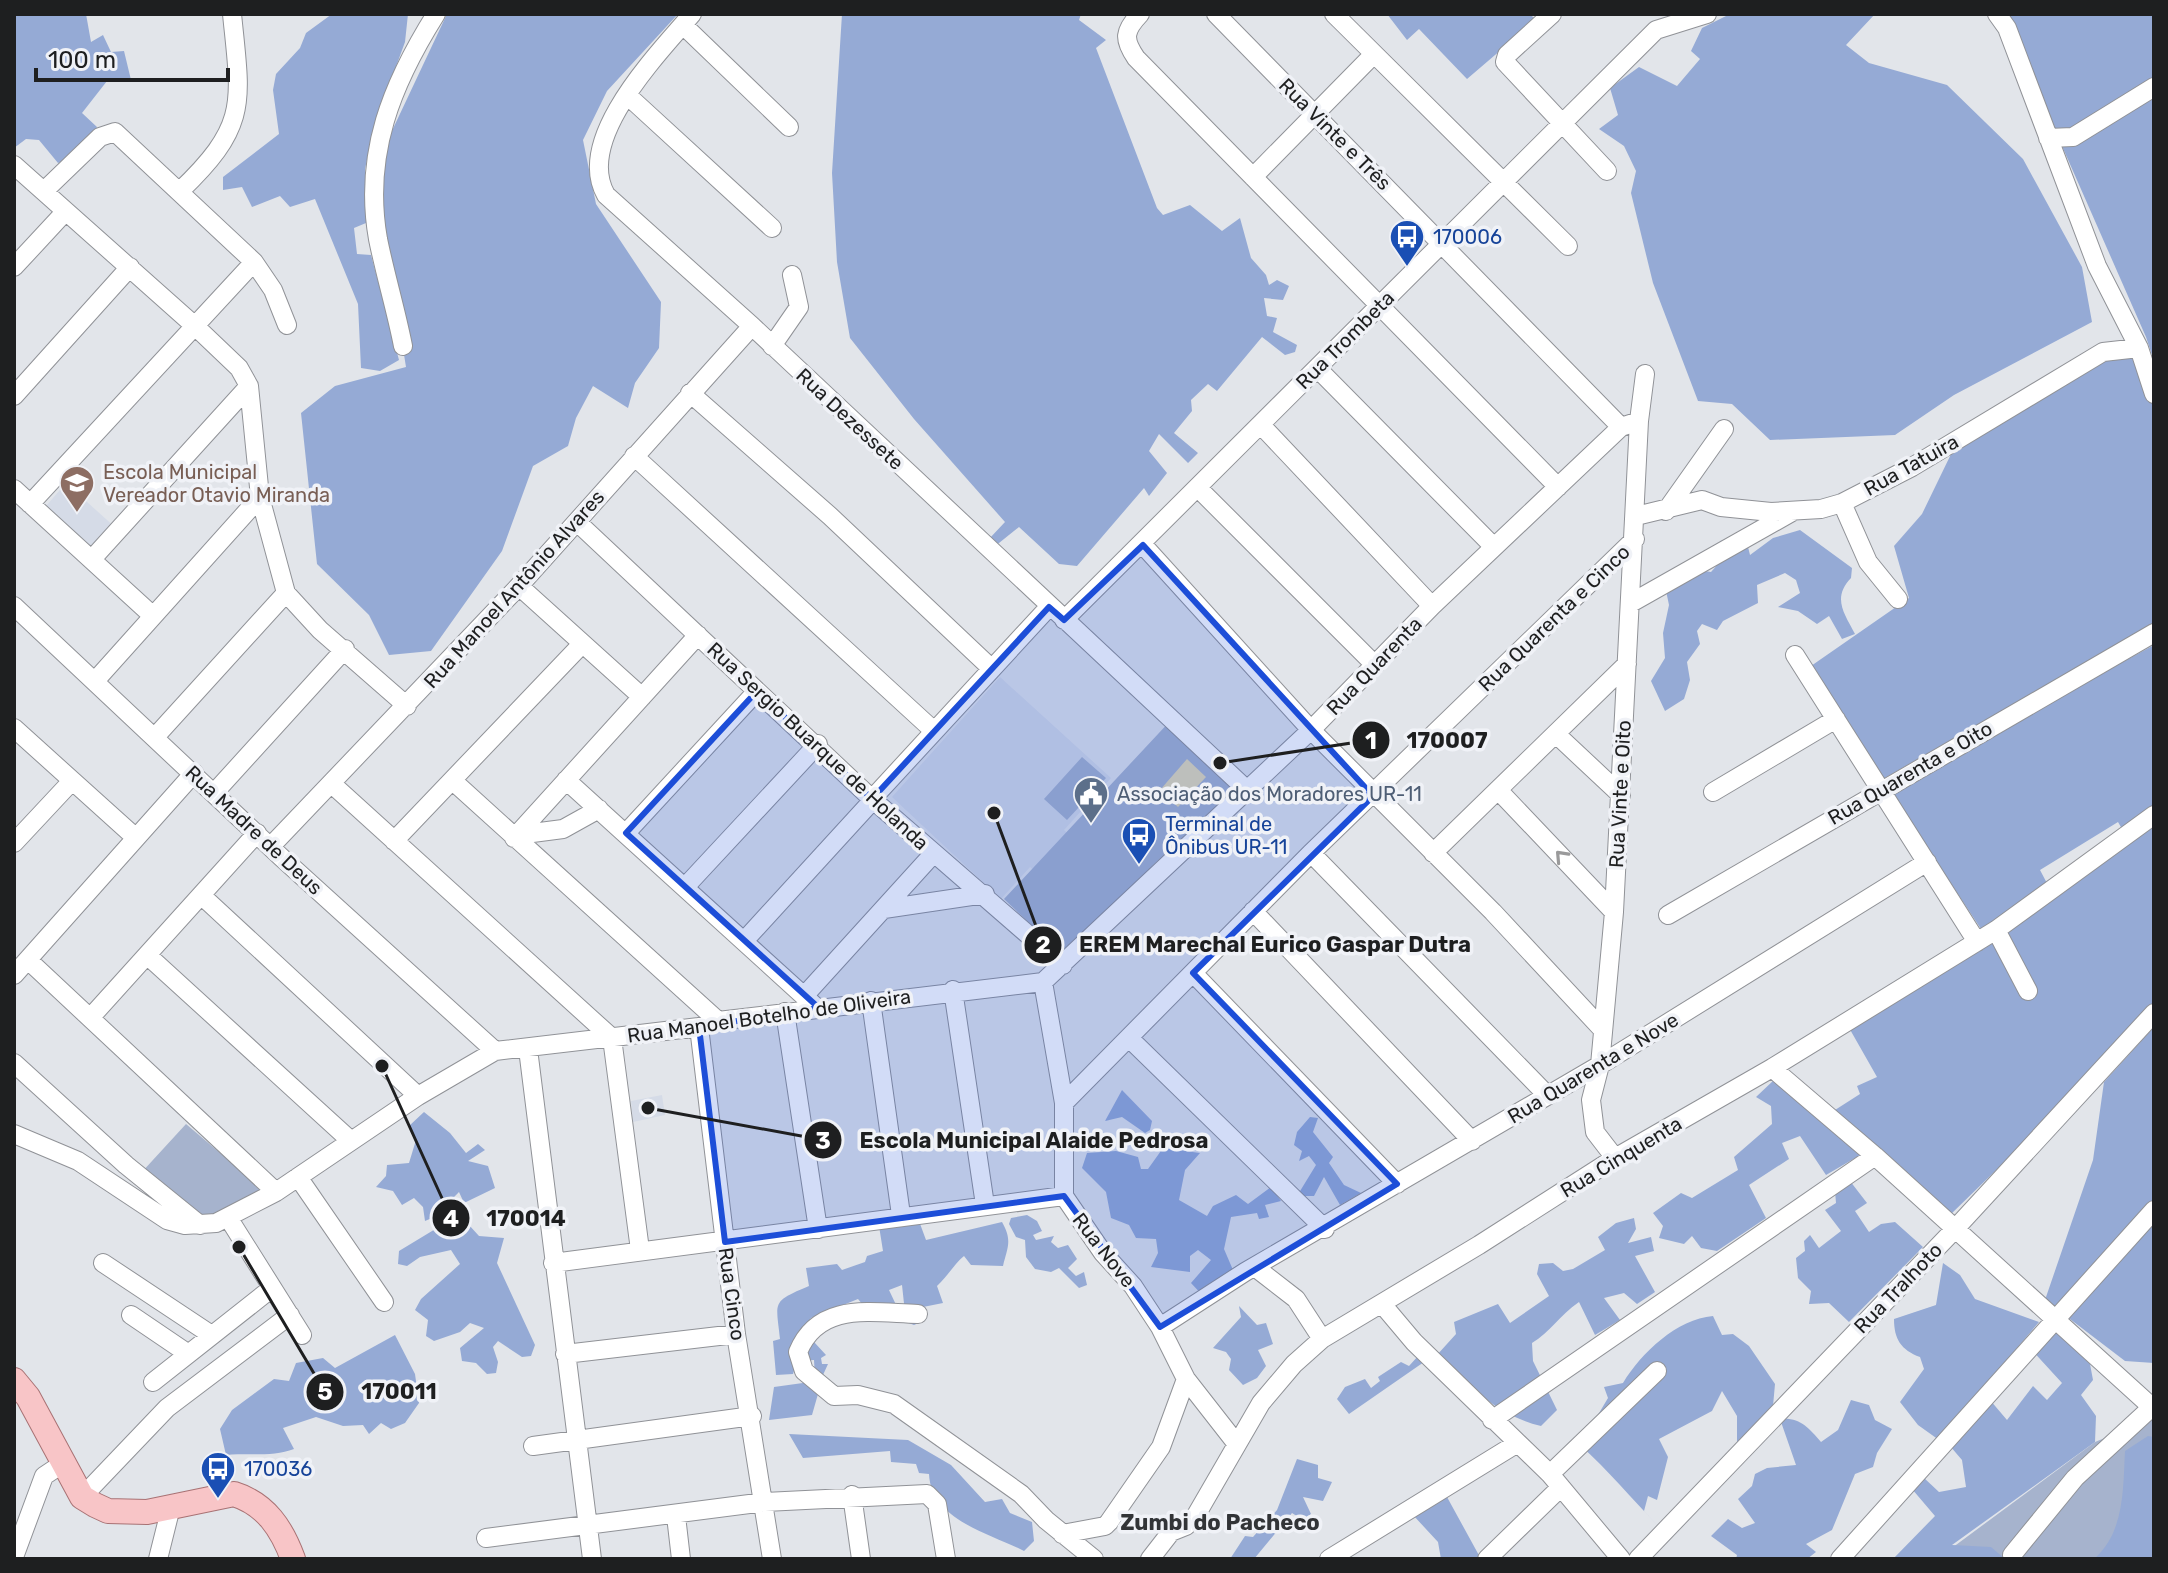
<svg xmlns="http://www.w3.org/2000/svg" width="2168" height="1573" font-family="Rubik,sans-serif">
<style>
.built{fill:#d5dbe7}
.green{fill:#a6b3cd}
.forest{fill:#95aad5}
.sand{fill:#e5dbb6}
.lines{fill:none;stroke-linecap:round;stroke-linejoin:round}
.minor-casing{stroke:#909297;stroke-width:20}
.major-casing{stroke:#a87274;stroke-width:26}
.minor{stroke:#fff;stroke-width:18}
.major{stroke:#f8c5c7;stroke-width:24}
.oneway{stroke:#9a9a9b}
.marked{fill:#1d4ed8;fill-opacity:0.2;stroke:#1d4ed8;stroke-width:6;stroke-linejoin:round}
.labels{text-anchor:middle;stroke-width:7;stroke-linejoin:round;paint-order:stroke}
.street-label{font-size:20px;fill:#1e1f20;stroke:#f0f2f7}
.transit-label{font-size:20px;fill:#164399;stroke:#f0f2f7;text-anchor:start}
.education-label{font-size:20px;fill:#785e54;stroke:#f0f2f7;text-anchor:start}
.service-label{font-size:20px;fill:#4e5e75;stroke:#f0f2f7;text-anchor:start}
.neighbourhood-label{font-size:22px;font-weight:bold;fill:#323437;stroke:#f0f2f7}
.leader{fill:none;stroke:#1e1f20;stroke-width:3}
.callout-dot{fill:#1e1f20;stroke:#f0f2f7;stroke-width:3}
.mark-label{font-size:24px;text-anchor:middle;font-weight:bold;fill:#fff}
.callout-label{font-size:22px;text-anchor:middle;font-weight:bold;fill:#1e1f20;stroke:#f0f2f7;stroke-width:7;stroke-linejoin:round;paint-order:stroke}
</style>
<rect width="100%" height="100%" fill="#e2e5ea"/>
<path class="built" d="M66,483L117,529L97,552L46,506Z
M1000,677L1111,778L1064,830L1123,886L1090,919L1030,867L1001,899L892,797Z
M662,1095L665,1115L633,1122L631,1101Z"/>
<path class="green" d="M1172,719L1235,789L1153,865L1119,908L1064,956L1004,899Z
M1082,757L1106,778L1067,820L1044,799Z
M186,1124L260,1187L262,1193L204,1221L141,1173Z
M2154,1418V1559H1937L2095,1442Z"/>
<path class="forest" d="M14,14H86L91,42L103,35L111,52L124,51L131,80L107,81L82,113L97,127L85,152L58,163L39,140L26,139L14,148Z
M332,14H408L405,42L374,127L365,169L366,223L354,228L357,254L371,255L399,360L380,371L361,368L358,304L315,199L290,207L280,196L252,207L242,187L223,190V177L279,134L273,90L276,74L300,48L306,33Z
M447,14H678L607,91L583,140L596,204L661,302L659,348L635,383L628,408L593,386L576,418L568,446L533,466L502,551L431,651L389,655L369,615L317,564L301,413L335,386L406,367L374,169Z
M842,14H1081L1079,20L1106,40L1096,48L1157,208L1163,215L1190,205L1222,231L1240,218L1251,258L1266,275L1269,285L1277,280L1289,286L1283,300L1264,298L1267,316L1277,318L1273,332L1297,345L1295,352L1285,355L1262,337L1217,391L1208,384L1191,400L1192,411L1174,433L1198,453L1188,463L1159,434L1149,451L1167,473L1149,496L1144,488L1077,566L1059,564L1019,527L994,547L989,539L1005,522L914,419L850,338L837,262L832,173Z
M1387,14H1530L1536,20L1467,79L1419,29L1407,40Z
M1730,14H1875L1846,45L1869,63L1947,85L2023,159L2082,267L2092,322L1954,395L1895,435L1770,440L1732,404L1698,401L1653,283L1631,193L1636,171L1624,146L1599,129L1618,115L1610,88L1639,67L1677,86L1700,59L1691,51L1702,28Z
M2004,14H2154V361L2146,337Z
M2137,357L2154,404V624L1883,779L1811,666L1909,598L1894,546L1922,514L1953,450L2111,358Z
M1800,530L1852,568L1851,578C1832,598 1844,613 1855,634L1842,639L1829,616L1817,624L1798,611L1778,607L1800,593L1796,580L1785,573L1757,585L1758,603L1723,621L1717,630L1702,624L1697,631L1700,644L1687,662L1690,680L1684,699L1665,711L1651,681L1665,658L1663,633L1669,605L1665,586L1692,569L1711,572L1718,564L1720,541L1745,535L1750,555L1773,538Z
M2154,645V814L2125,834L2118,822L2040,870L2050,889L1983,932L1889,790Z
M2154,825V1010L2107,1062L1950,1215L1835,1110L1860,1094L1857,1086L1877,1077L1848,1026Z
M2154,1027V1363L2125,1361L2045,1300L2093,1160L2104,1082Z
M1775,1079L1862,1154L1826,1175L1800,1136L1782,1143L1789,1159L1749,1185L1766,1218L1717,1251L1701,1248L1692,1236L1684,1244L1659,1238L1663,1226L1653,1213L1681,1193L1692,1198L1738,1170L1734,1157L1772,1124L1771,1106L1756,1097Z
M1122,1090L1152,1121L1150,1130L1145,1133L1122,1117L1105,1121Z
M424,1112L450,1133L466,1153L478,1144L485,1150L468,1161L488,1166L495,1188L464,1203L459,1192L454,1197L458,1213L479,1236L504,1238L497,1263L535,1345L531,1356L522,1357L498,1341L493,1347L498,1362L496,1373L487,1374L476,1363L462,1361L460,1348L484,1328L470,1323L460,1332L434,1341L426,1336L428,1320L415,1310L421,1299L460,1264L451,1250L420,1257L407,1266L398,1264L399,1251L437,1228L432,1218L425,1221L423,1207L414,1198L402,1205L393,1191L376,1187L386,1176L387,1165L409,1163L416,1140L409,1126Z
M1310,1117L1318,1118L1313,1132L1333,1157L1329,1163L1344,1185L1361,1193L1340,1205L1324,1177L1314,1196H1297L1316,1165L1309,1156L1299,1161L1302,1151L1294,1145L1297,1132Z
M1163,1148L1200,1153L1185,1170L1179,1200L1207,1216L1213,1206L1236,1195L1248,1204L1271,1187L1281,1201L1265,1205L1269,1217L1259,1219L1257,1213L1231,1217L1224,1249L1233,1270L1205,1298L1191,1283L1211,1260L1198,1250L1190,1256V1272L1151,1267L1158,1253L1156,1239L1136,1238L1129,1225L1111,1218L1106,1192L1082,1168L1087,1153L1116,1151L1138,1157L1141,1169H1148Z
M1850,1181L1867,1203L1855,1211L1869,1232L1881,1224L1895,1222L1923,1247L1849,1322L1829,1303L1809,1304L1811,1291L1798,1278L1796,1258L1805,1251L1804,1241L1810,1235L1819,1248L1841,1231L1825,1210L1836,1203L1835,1191Z
M1027,1215L1037,1221L1042,1231L1033,1235L1036,1240L1054,1236L1051,1242L1058,1248L1068,1245L1077,1259L1068,1268L1076,1276L1084,1272L1087,1285L1079,1288L1059,1268L1051,1272L1035,1269L1026,1257L1025,1240L1016,1237L1009,1224L1011,1218Z
M1634,1218L1636,1229L1628,1243L1651,1237L1654,1251L1635,1256L1655,1292L1637,1304L1624,1293L1604,1298L1620,1320L1595,1335L1579,1302C1559,1316 1550,1332 1532,1343L1533,1361L1557,1410L1541,1426C1496,1415 1470,1386 1437,1355L1456,1334L1454,1322L1498,1304L1510,1323L1549,1296L1537,1274L1539,1264L1553,1263L1563,1271L1573,1269L1605,1250L1598,1237L1616,1223Z
M919,1221L926,1240L1002,1222C1013,1241 1007,1248 1003,1266L971,1265L964,1256C954,1264 948,1276 937,1286L943,1303L923,1307V1321L914,1325L906,1322L902,1285L889,1290L898,1309L867,1322V1310L858,1299L811,1318L803,1330L826,1355L821,1358L822,1364H828L823,1375L815,1377L814,1360L797,1361L793,1374L776,1375L773,1341L780,1339C776,1301 771,1302 809,1286L806,1268L837,1264L842,1270L865,1262L867,1256L883,1251L879,1226Z
M1943,1263L1960,1275L1975,1299L2039,1322L1939,1440L1918,1425L1900,1402L1924,1369L1920,1357C1901,1350 1894,1339 1894,1319L1936,1305Z
M1239,1306L1257,1325L1266,1323L1273,1344L1258,1350L1266,1366L1257,1378L1243,1385L1229,1370L1231,1359L1226,1352L1213,1348L1241,1317Z
M1713,1316L1722,1335L1733,1334L1749,1346L1775,1384L1773,1406L1737,1442V1416L1722,1391L1712,1411L1659,1439L1668,1457L1657,1500L1648,1496L1644,1511L1659,1527C1633,1500 1608,1470 1580,1445L1608,1398L1604,1387L1623,1383C1641,1353 1677,1319 1713,1316Z
M2056,1330L2090,1364L2093,1380L2081,1395L2096,1416L2095,1442L1952,1545L1991,1547L2005,1559H1893L1935,1516L1912,1489L1923,1477L1939,1492L1966,1487L1962,1460L1950,1446L1990,1400L2007,1420L2033,1386L2047,1400L2062,1383L2029,1347Z
M395,1335L415,1374L419,1403L405,1423L391,1429L381,1423L369,1434L363,1425L343,1426L316,1417L283,1428L294,1449C274,1457 249,1453 226,1455L220,1429L232,1410L274,1379L289,1381L296,1363L323,1358L335,1368Z
M1419,1355L1424,1362L1349,1414L1337,1399L1345,1387L1365,1379L1371,1388L1380,1381L1378,1377L1401,1362L1409,1366Z
M810,1382L818,1394L812,1415L769,1420L774,1387Z
M1851,1400L1869,1405L1875,1420L1892,1429L1877,1453L1873,1467L1855,1474L1832,1530L1806,1544L1816,1552L1807,1559H1736L1737,1555L1711,1536L1728,1519L1742,1528L1755,1523L1738,1499L1752,1486L1755,1474L1767,1468L1796,1465L1780,1419C1800,1417 1809,1428 1821,1442L1838,1430Z
M789,1434L908,1440L951,1465L985,1502L1002,1499L1010,1513L1032,1522L1034,1541L1024,1551C989,1533 931,1520 929,1474L919,1473L916,1464L891,1462L890,1451L803,1458Z
M2148,1436L2154,1437V1559H2094C2125,1532 2123,1488 2125,1451Z
M1297,1459L1318,1465V1478L1332,1482L1323,1501L1303,1497L1311,1514L1303,1520L1292,1513L1254,1559H1230L1245,1536L1253,1537L1277,1510Z
M1447,1497L1481,1559H1441L1438,1542L1413,1515Z"/>
<path class="sand" d="M1187,759L1206,777L1178,807L1160,790Z"/>
<g class="lines">
<defs>
<path id="minor" d="M692,14C658,54 574,139 606,195L752,326L1247,790
M1140,14C1124,31 1123,39 1136,58L1558,487
M1216,14L1621,427
M1334,14L1568,246
M1552,14L1507,55L1505,62L1607,171
M1997,14L2007,28L2097,266L2139,348L2154,394
M683,25L789,127
M627,95L772,228
M2048,138L2073,137L2154,87
M14,165L196,327L239,368L249,386L260,497L286,593L320,630L407,706
M1253,177L1373,55
M44,191L100,137L115,132L254,262L273,290L287,325
M180,191C249,125 241,103 232,14
M14,267L65,212
M403,346C396,310 385,274 378,239C363,154 392,84 436,14
M772,346L799,307L792,275
M1317,368L1494,547
M690,393L830,516L992,669
M14,396L130,267
M1261,425L1432,606
M634,456L934,731
M1198,488L1375,665
M14,489L153,616
M1842,503L1868,562L1898,599
M30,504L254,262
M1666,511L1724,429
M1636,516L1702,500L1721,507L1771,512L1821,509L1842,503L1912,467L2103,352L2139,348
M577,522L872,799L1063,965
M1143,545L1311,730L1493,912L1602,1029
M92,559L249,386
M519,586L642,697
M1631,603L1792,512
M14,606L281,857L495,1051
M1064,620L1656,30L1707,14
M1795,655L1977,942
M95,681L260,497
M14,728L136,838
M1557,735L1621,795
M155,737L286,593
M566,780L817,1008
M453,781L718,1021
M333,785L612,1038L640,1250
M1499,791L1614,912
M215,792L345,649
M1713,792L1836,719
M872,799L1049,607
M626,833L757,691
M517,835L563,829L599,809
M514,838L698,635
M394,841L582,644
M14,843L71,782
M271,846L519,586L752,326
M1311,853L1547,1095
M1433,853L1627,664
M685,887L818,744
M201,895L418,1096
M884,909L985,894
M1253,911L1472,1141
M1668,915L2154,633
M1996,930L2028,991
M744,941L873,800
M147,955L351,1141
M28,960L276,1192
M1193,973L1397,1184
M14,975L194,773
M1043,982L1311,730L1432,606L1621,427L1639,421
M1043,982L1064,1103V1196L1103,1253L1133,1286L1160,1327L1186,1379L1236,1443
M953,990L985,1205
M805,995L934,853
M871,1001L901,1215
M785,1012L818,1229
M90,1018L257,833
M699,1027L736,1334L772,1559
M1129,1038L1325,1229
M528,1049L592,1559
M14,1063L126,1165L200,1225
M1772,1068L1875,1156L2154,1409
M1064,1103L1311,853L1635,539
M14,1134L78,1161L167,1220L185,1225L216,1223L276,1192L418,1096L495,1051L699,1027L718,1021L1043,982
M1615,1158L1595,1132L1591,1100L1600,1065L1614,912L1639,421L1645,374
M298,1177L384,1302
M229,1219L302,1335
M103,1263L210,1334
M553,1263L1064,1196
M1256,1268L1296,1299L1322,1339
M1382,1304L1414,1342L1550,1474L1621,1559
M918,1314C872,1313 819,1301 798,1352L804,1371L834,1396L858,1395L894,1404L1021,1494L1046,1520L1094,1559
M131,1315L187,1353
M1160,1327L1245,1272L1600,1065L1927,862
M565,1354L736,1334
M153,1382L272,1288
M1492,1420L1875,1156
M533,1446L752,1416
M1550,1474L1657,1371
M852,1495L861,1559
M82,1497L167,1408L290,1315
M676,1516L681,1559
M1062,1534L1105,1526L1109,1522L1161,1447L1186,1379
M486,1538L765,1502L927,1494L937,1504L946,1559
M2012,1555L2075,1478L2152,1407
M14,1557L44,1476L65,1462
M158,1559L171,1507
M1150,1559L1171,1532L1186,1526L1195,1517L1261,1403L1294,1364L1322,1339L1479,1245L1615,1158L1772,1068L1996,930L2154,815
M1329,1559L1516,1444
M1487,1559L1561,1487
M1638,1559L1954,1230L2154,1013
M1840,1559L2154,1210"/>
<path id="major" d="M14,1380L28,1397L82,1497L95,1505L108,1511L147,1512L234,1494C266,1504 282,1529 293,1559"/>
</defs>
<use href="#minor" class="minor-casing"/>
<use href="#major" class="major-casing"/>
<use href="#minor" class="minor"/>
<use href="#major" class="major"/>
</g>
<defs><path id="oneway-chevron" d="M-2-3.5L2.5 0L-2 3.5" fill="none" stroke-width="1.6" stroke-linecap="round" stroke-linejoin="round" transform="scale(2)"/></defs>
<use class="oneway" href="#oneway-chevron" transform="translate(1561 856) rotate(-133)"/>
<path class="marked" d="M1143,545L1373,796L1193,973L1397,1184L1160,1327L1064,1196L725,1242L699,1027L819,1008L626,833L757,691L872,799L1049,607L1064,620Z"/>
<defs>
<symbol id="bus-pin" viewBox="-11 -11 22 30"><path d="M0 17L-7.5 6A9.5 9.5 0 1 1 7.5 6Z" fill="#1a4fb4" stroke="#f0f2f7"/><path d="M-5-6H5V4H4V6H2V4H-2V6H-4V4H-5ZM-3.5-4V0h7V-4ZM-3.5 1.2v1.5H-2V1.2ZM2 1.2v1.5H3.5V1.2Z" fill="#fff"/></symbol>
<symbol id="school-pin" viewBox="-11 -11 22 30"><path d="M0 17L-7.5 6A9.5 9.5 0 1 1 7.5 6Z" fill="#8d6e63" stroke="#f0f2f7"/><path d="M0-5L7-2L0 1L-7-2ZM-4 1L0 2.5L4 1V4Q0 6-4 4Z" fill="#fff"/></symbol>
<symbol id="civic-pin" viewBox="-11 -11 22 30"><path d="M0 17L-7.5 6A9.5 9.5 0 1 1 7.5 6Z" fill="#5c6f8a" stroke="#f0f2f7"/><path d="M-.6-6.5H3V-4.5H.6V-3L4-1V1h2V6H-6V1h2V-1L-.6-3ZM-1.2 2.5V6h2.4V2.5Z" fill="#fff"/></symbol>
</defs>
<g fill-rule="evenodd">
<use href="#bus-pin" x="1387" y="217" width="40" height="54"/>
<use href="#school-pin" x="57" y="463" width="40" height="54"/>
<use href="#civic-pin" x="1071" y="774" width="40" height="54"/>
<use href="#bus-pin" x="1119" y="815" width="40" height="54"/>
<use href="#bus-pin" x="198" y="1449" width="40" height="54"/>
</g>
<g class="labels">
<g class="street-label">
<text transform="translate(1335 134) rotate(45)" y="7">Rua Vinte e Três</text>
<text transform="translate(1345 340) rotate(-45)" y="7">Rua Trombeta</text>
<text transform="translate(850 419) rotate(43)" y="7">Rua Dezessete</text>
<text transform="translate(1911 465) rotate(-29)" y="7">Rua Tatuira</text>
<text transform="translate(514 589) rotate(-48)" y="7">Rua Manoel Antônio Alvares</text>
<text transform="translate(1554 618) rotate(-44)" y="7">Rua Quarenta e Cinco</text>
<text transform="translate(1374 666) rotate(-46)" y="7">Rua Quarenta</text>
<text transform="translate(818 746) rotate(43)" y="7">Rua Sergio Buarque de Holanda</text>
<text transform="translate(1910 773) rotate(-30)" y="7">Rua Quarenta e Oito</text>
<text transform="translate(1620 794) rotate(-87)" y="7">Rua Vinte e Oito</text>
<text transform="translate(254 830) rotate(43)" y="7">Rua Madre de Deus</text>
<text transform="translate(769 1016) rotate(-8)" y="7">Rua Manoel Botelho de Oliveira</text>
<text transform="translate(1593 1068) rotate(-31)" y="7">Rua Quarenta e Nove</text>
<text transform="translate(1621 1157) rotate(-31)" y="7">Rua Cinquenta</text>
<text transform="translate(1104 1250) rotate(52)" y="7">Rua Nove</text>
<text transform="translate(1898 1288) rotate(-46)" y="7">Rua Tralhoto</text>
<text transform="translate(732 1294) rotate(82)" y="7">Rua Cinco</text>
</g>
<g class="transit-label">
<text x="1433" y="244">170006</text>
<text x="1165" y="831">Terminal de<tspan x="1165" dy="23">Ônibus UR-11</tspan></text>
<text x="244" y="1476">170036</text>
</g>
<g class="education-label">
<text x="103" y="479">Escola Municipal<tspan x="103" dy="23">Vereador Otavio Miranda</tspan></text>
</g>
<g class="service-label">
<text x="1117" y="801">Associação dos Moradores UR-11</text>
</g>
<g class="neighbourhood-label">
<text x="1220" y="1530">Zumbi do Pacheco</text>
</g>
</g>
<path class="leader" d="M1220 763L1371 740M994 813L1043 945M648 1108L823 1140M382 1066L451 1218M239 1247L325 1392"/>
<g class="callout-dot">
<circle cx="1220" cy="763" r="8"/>
<circle cx="994" cy="813" r="8"/>
<circle cx="648" cy="1108" r="8"/>
<circle cx="382" cy="1066" r="8"/>
<circle cx="239" cy="1247" r="8"/>
<circle cx="1371" cy="740" r="20"/>
<circle cx="1043" cy="945" r="20"/>
<circle cx="823" cy="1140" r="20"/>
<circle cx="451" cy="1218" r="20"/>
<circle cx="325" cy="1392" r="20"/>
</g>
<g class="mark-label">
<text x="1371" y="749">1</text>
<text x="1043" y="953">2</text>
<text x="823" y="1149">3</text>
<text x="451" y="1227">4</text>
<text x="325" y="1400">5</text>
</g>
<g class="callout-label">
<text x="1447" y="748">170007</text>
<text x="1275" y="952">EREM Marechal Eurico Gaspar Dutra</text>
<text x="1034" y="1148">Escola Municipal Alaide Pedrosa</text>
<text x="526" y="1226">170014</text>
<text x="399" y="1399">170011</text>
</g>
<rect width="2168" height="1573" fill="none" stroke="#1e1f20" stroke-width="32"/>
<path d="M36 68v12h192v-12" fill="none" stroke="#1e1f20" stroke-width="4"/>
<text x="48" y="68" font-size="24" fill="#1e1f20" stroke="#f0f2f7" stroke-width="6" paint-order="stroke">100 m</text>
</svg>
